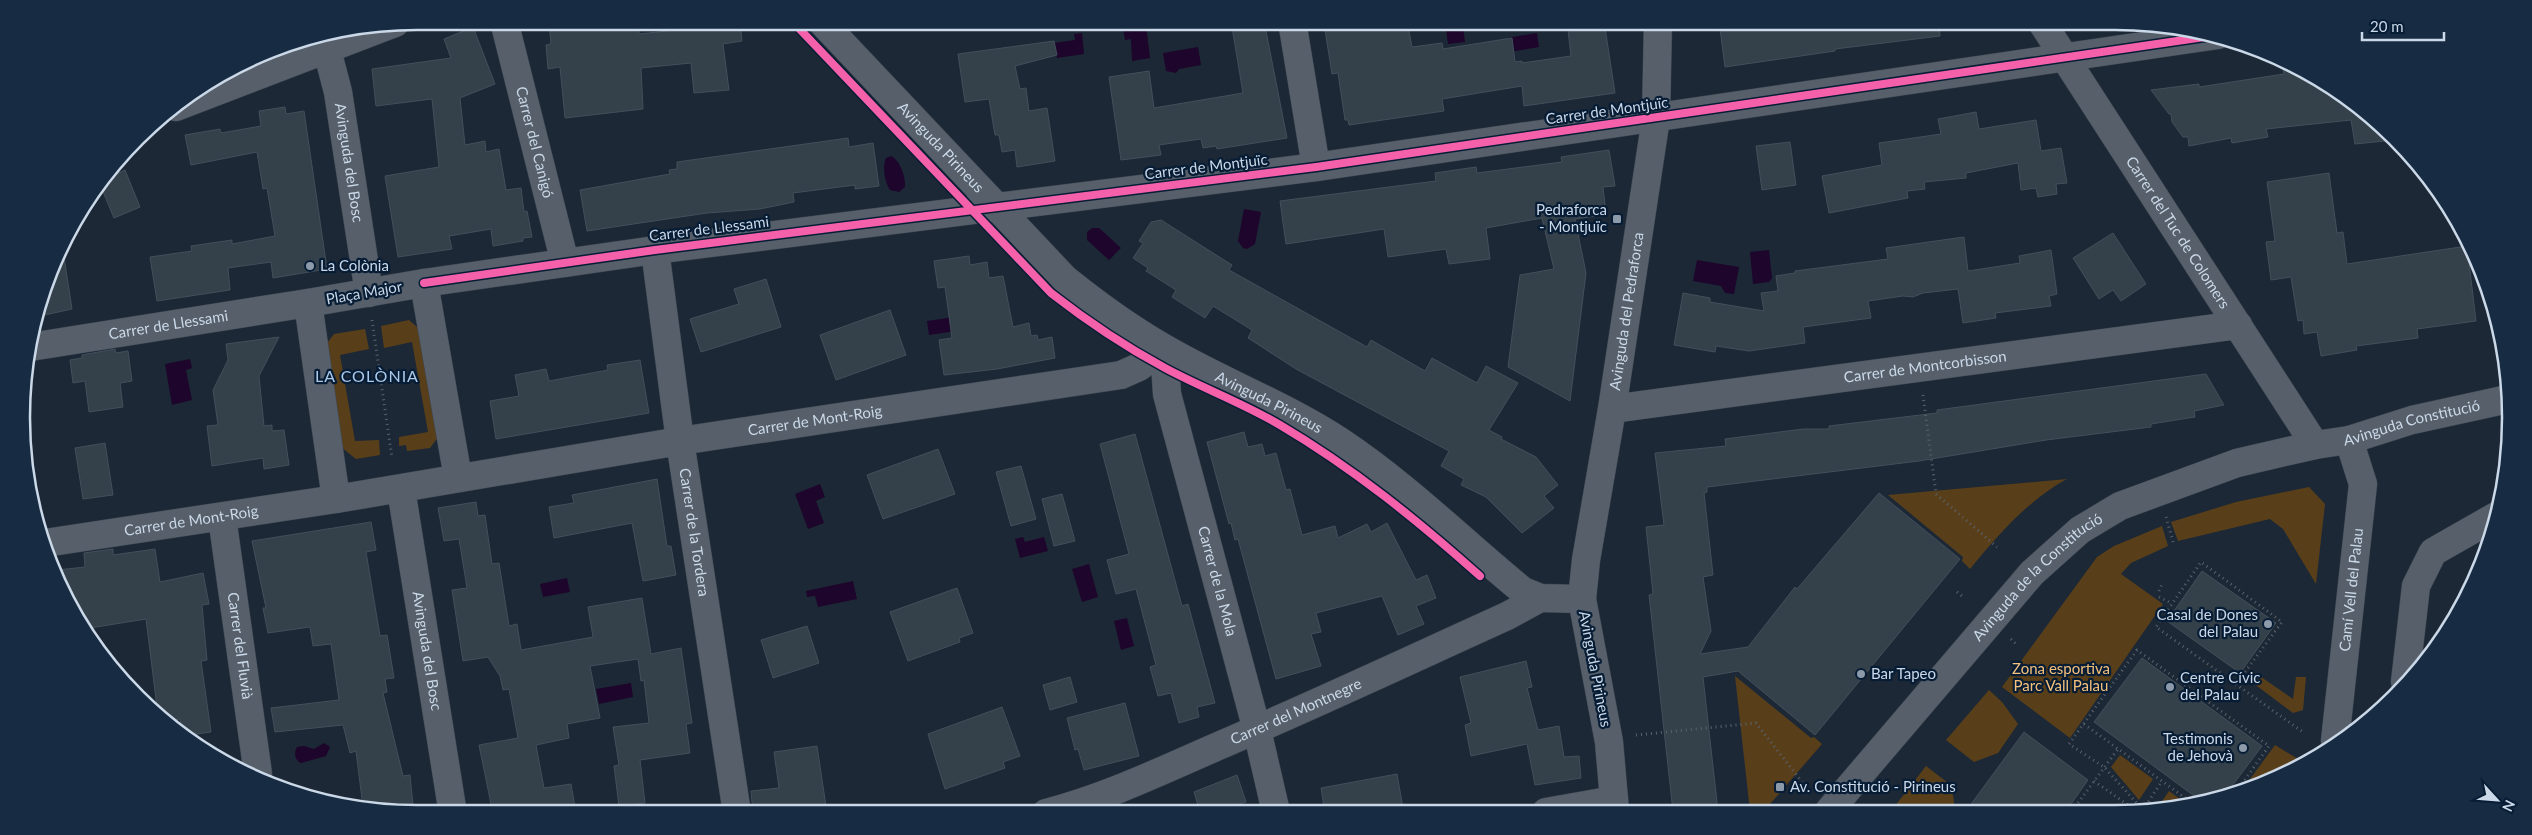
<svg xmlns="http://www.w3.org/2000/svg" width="2532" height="835" font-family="Lato,sans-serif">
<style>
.green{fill:#593f19}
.water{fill:#1d052b}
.building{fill:#34404a;stroke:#43505b}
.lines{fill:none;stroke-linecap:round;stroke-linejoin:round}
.minor-casing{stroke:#3b4551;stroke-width:29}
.path{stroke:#5a636c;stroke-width:3;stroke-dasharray:1 4;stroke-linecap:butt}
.minor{stroke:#565f6a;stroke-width:28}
.cycleway-casing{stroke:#071d35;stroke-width:11}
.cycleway{stroke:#f560ab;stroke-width:8}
.poi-dot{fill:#8d9aaa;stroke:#071d35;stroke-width:2}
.labels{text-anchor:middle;stroke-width:4.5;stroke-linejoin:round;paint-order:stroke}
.street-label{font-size:15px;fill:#cad8e8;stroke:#071d35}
.poi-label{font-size:15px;fill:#cad8e8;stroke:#071d35;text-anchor:start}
.park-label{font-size:15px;fill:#f5c07c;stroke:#071d35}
.neighbourhood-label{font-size:16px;letter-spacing:1px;fill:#aecaea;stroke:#071d35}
.rim{fill:none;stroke:#cad8e8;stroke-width:2.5}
</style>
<rect width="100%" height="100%" fill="#1c2836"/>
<path class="green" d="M409,320L426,335L442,432L430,448L407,451L406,445L399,446V437L428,432L412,342L384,348L381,326Z
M365,329L369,349L340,355L355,441L379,440L380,455L356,459L341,447L324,347L334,334Z
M2067,479C2028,500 1998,535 1970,569L1962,561L1963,557L1888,495Z
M2309,487L2325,504L2316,584L2283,529L2270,519L2178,541L2171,522L2236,502Z
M2162,526L2168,546L2131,563L2121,574L2163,604L2070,738L2002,687L2097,557L2114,546Z
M2251,670L2293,699L2296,677H2306L2303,710L2293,713L2245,677Z
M1735,676L1811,738L1814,737L1822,744L1764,811H1750Z
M1989,690L2002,702L2018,724L1998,753L1974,762L1946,740Z
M2275,745L2298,759V764L2266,783L2242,790Z
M2120,755L2153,779L2139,800L2111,767Z
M1926,766L1952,786L1955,811H1891Z
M2169,791L2188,805L2166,810H2156Z"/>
<path class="water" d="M1445,21H1462L1465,42L1448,44Z
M1146,25L1150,58L1132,61L1131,39L1125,40L1123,28Z
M1082,33L1084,54L1057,58L1054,43L1075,40L1074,34Z
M1537,33L1539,47L1509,52L1507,38Z
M1198,47L1201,65L1179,69L1176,73L1166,71L1163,53Z
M891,156C900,160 906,177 905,187L899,192L890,190C885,183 882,166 886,158Z
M1244,209L1261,212L1255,244L1247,249L1243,248L1238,241Z
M1092,228H1099L1121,248L1109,260L1087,240V232Z
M1769,250L1772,278L1769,282L1753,284L1750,252Z
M1697,260L1739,267L1734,294L1725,293L1721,286L1693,281Z
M961,316L963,330L929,335L927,321Z
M190,359L192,368L186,370L192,400L172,405L165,364Z
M820,484L825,497L816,501L824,523L808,529L795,494Z
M1023,537L1025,542L1044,537L1048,551L1020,558L1015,539Z
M1089,564L1098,597L1082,602L1072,569Z
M567,578L570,592L543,597L540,584Z
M853,581L857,599L818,607L815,596L807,597L806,591Z
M1127,618L1134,646L1121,650L1114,621Z
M631,683L633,697L599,704L596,689Z
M324,743L330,747L326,756L301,763C294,760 294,752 297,747L304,746L314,749Z"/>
<path class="building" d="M566,21H638L639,34L705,27L704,21H740L742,41L723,44L729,90L694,93L691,63L641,68L643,109L565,118L560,67L548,69L546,45L551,44L549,23Z
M1231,21H1264L1287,138L1217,149L1216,146L1203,148L1201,139L1159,145L1161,155L1121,160L1109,77L1149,71L1154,108L1243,93Z
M1379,21H1407L1412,47L1442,43L1443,49L1512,38L1515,62L1522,61V63L1571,56L1567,21H1604L1615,93L1524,106L1522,86L1442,99L1444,111L1349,125L1348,120H1345L1338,73L1332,74L1325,30Z
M1719,21H1939L1940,36L1835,49V51L1725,67Z
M473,27L495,84L460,98L465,145L485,141L486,152L499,149L506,190L521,188L524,212L527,211L532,237L523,238V241L493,246L491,229L449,236L452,249L398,257L385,176L439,167L432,99L376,106L372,69L451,58L444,39Z
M1054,41L1057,55L1015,66L1020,89L1026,88L1029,111L1047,108L1055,161L1017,167L1015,150L1002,152L999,135H995L989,99L965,102L958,54Z
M2298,67L2355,103L2395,140L2355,144L2351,120L2266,129L2268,137L2232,143L2231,138L2189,146L2188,137H2183L2172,122L2171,114H2169L2151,90L2199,84V87L2284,74L2283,69Z
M285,107L286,114L304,111L327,269L273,278L271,262L228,268L230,290L157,301L150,257L192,251L191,246L232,240V244L275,236L267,188L263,189L257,152L191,165L185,135L220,129L221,133L261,126L259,111Z
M1976,112L1979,129L2036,120L2041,151L2061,148L2067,183L2056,184L2057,194L2038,197L2036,188L2021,190L2018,163L1966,173V178L1924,182L1925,189L1907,191L1908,198L1829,213L1822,176L1882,165L1879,143L1941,134L1938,119Z
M848,138L849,147L873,143L879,186L855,189V185L793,193L794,202L760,209L707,213L587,231L580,190L670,174L669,170L677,169V162Z
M1790,142L1796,185L1762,190L1756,146Z
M1609,150L1615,186L1603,187L1605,205L1601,206L1603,215L1575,219L1586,273L1570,401L1508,367L1520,275L1554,269L1542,218L1486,228L1490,259L1449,264L1446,249L1388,257L1384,229L1286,244L1280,201L1436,181L1435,173L1476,167L1477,173L1562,162L1561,157Z
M125,170L140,207L114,218L99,182Z
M2329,173L2337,233L2343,232L2347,264L2467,246L2476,321L2417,329L2418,338L2356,346L2357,350L2321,356L2317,332L2304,334L2303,320L2298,321L2291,277L2271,280L2266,242L2275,241L2267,182Z
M1161,220L1232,265L1229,270L1367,347L1371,340L1425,371L1432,358L1477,383L1486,366L1518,383L1489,430L1502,437L1501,439L1536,457L1558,485L1544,496L1554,508L1522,533L1486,497L1461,485L1464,479L1441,466L1449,451L1296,369L1248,338L1252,330L1213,306L1205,318L1172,297L1176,290L1146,271L1148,268L1133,258L1143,243L1139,241L1151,222Z
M2113,233L2146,284L2121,301L2113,290L2099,299L2073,258Z
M1964,237L1968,271L2020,263L2019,256L2051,250L2057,294L2049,296L2051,306L1995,313L1996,318L1963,323L1958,289L1923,293L1913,297L1903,296L1868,301L1871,318L1803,327L1805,343L1749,351L1716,346L1715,352L1674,345L1683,293L1710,298V302L1764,311L1761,293L1778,291L1776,276L1795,273V271L1888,259L1886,248Z
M62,244L72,309L40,316L52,277Z
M969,256L970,265L987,262L989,278L1003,276L1013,327L1029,323L1031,336L1037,335L1038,340L1052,337L1055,358L997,369L944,375L939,340L952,338L945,287L938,288L934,261Z
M766,279L781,327L701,352L690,319L739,304L734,289Z
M890,310L906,355L836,380L820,335Z
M279,337L259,376L264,426L272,425V431L284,430L289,465L264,469L263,458L212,466L207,426L218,425L213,390L228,360L226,344Z
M115,349L116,353L128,351L132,381L120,383L123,407L89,412L85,381L73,383L70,360L82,358V355Z
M640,360L649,413L496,439L490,401L519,396L515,375L546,369L549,381L608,370L607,365Z
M2206,374L2224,405L2194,411L2195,417L2151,424V427L2046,440L1919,461L1707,487V492L1704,493L1713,575L1703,577L1711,631L1700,654L1748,647L1795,587L1797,589L1879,493L1960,559L1815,735L1738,671L1703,677L1718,811H1673L1649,595L1653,594L1646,527L1664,525L1655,453L1726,446L1725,439L1803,429H1829V426L1937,413V410Z
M1244,432L1248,447L1262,444L1265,456L1276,453L1286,490L1290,489L1302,535L1335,526L1338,538L1367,524L1371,532L1387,523L1416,580L1427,575L1436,598L1416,606L1424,624L1398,635L1382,596L1316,613L1321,632L1311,634L1321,666L1276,679L1238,539L1235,540L1231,523L1229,524L1207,442Z
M1135,434L1182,606L1188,604L1215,703L1197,707L1199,717L1179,723L1171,693L1158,696L1150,667L1156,665L1136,589L1116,594L1107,560L1129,554L1100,444Z
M105,443L113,495L83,499L75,448Z
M938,449L955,494L883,519L867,475Z
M1021,466L1036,519L1011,526L996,472Z
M657,479L667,546H671L676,575L643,581L632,523L554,538L549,507L574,503L572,495Z
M1062,494L1075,541L1054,546L1042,499Z
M476,502L478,516L485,515L492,564L499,563L509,626L517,624L521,650L593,637L588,607L642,598L651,654L681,648L692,723L686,724L690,753L640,760L645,803L619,806L614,766L619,765L613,727L649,723L644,680L641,681L638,659L590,666L600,718L567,724L569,738L536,745L544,788L571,784L576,813L493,814L479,745L518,738L509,689L503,690L500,676L488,657L463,661L452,590L467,588L459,539L444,541L438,508Z
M371,522L376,550L366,552L380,636L387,635L394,678L385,679L387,692L383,693L403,776L410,775L413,805L383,809L363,807L356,751L350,753L343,725L275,732L271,708L339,700L331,644L313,646L310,627L268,633L263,608H266L252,541Z
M113,549V555L155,549L160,582L203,573L209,604L202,605L207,660L201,661L211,732L183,736L180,719L166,721L158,715L146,619L84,629L57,570L85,567L84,553Z
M2202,571L2276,623L2240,673L2167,621Z
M957,588L973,633L959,638L960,642L908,661L890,612Z
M807,626L819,663L773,678L761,640Z
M2142,658L2262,746L2226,794L2201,801L2094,722Z
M1526,661L1532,687L1527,688L1538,730L1559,726L1564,757L1579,756L1581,778L1535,785L1527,744L1471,756L1465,725L1471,723L1460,677Z
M1070,677L1077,702L1050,710L1043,685Z
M1125,703L1139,756L1084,770L1078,749L1075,750L1067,718Z
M1002,707L1020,756L1003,762L1005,768L945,789L928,734Z
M2024,732L2088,780L2066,811H1966Z
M817,746L827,813H799V810L753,813L751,791L779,788L774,752Z
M1397,774L1403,808L1380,812H1325L1321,788Z
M1237,775L1246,802L1213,812H1200L1194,792Z"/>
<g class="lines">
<defs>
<g id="minor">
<path id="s1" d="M504,21L565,263"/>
<path id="s2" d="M821,21L1065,279C1096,304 1129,328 1164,348C1222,382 1285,405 1341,442C1407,486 1463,542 1523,591L1540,598L1582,599"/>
<path d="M1292,21L1316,167"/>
<path id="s3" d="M2041,21L2315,445"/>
<path id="s4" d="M319,35L327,50L338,92L369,293"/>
<path d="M176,107L395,23"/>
<path id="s5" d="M655,250L680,441L737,813"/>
<path d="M424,283L655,250L1316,167L2218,35"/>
<path id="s6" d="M30,347L308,303"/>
<path id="s7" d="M1164,349L1167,394L1257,730L1276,812"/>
<path id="s8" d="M1612,409L2238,325"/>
<path id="s9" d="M458,478L424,283L308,303L336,499L680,441L1121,375L1139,367L1164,349"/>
<path id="s10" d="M401,489L453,814"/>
<path id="s11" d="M222,517L258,774"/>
<path id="s12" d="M45,543L336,499"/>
<path d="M2405,682L2416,586L2433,552L2498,515"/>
<path id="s13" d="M2335,741L2363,484L2349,440"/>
<path id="s14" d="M1615,811L1609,742L1582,599L1586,560L1612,409L1656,118L1658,21"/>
<path id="s15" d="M1829,811L2032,573L2080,530L2120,506L2237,463L2315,445L2349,440L2412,420L2508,399"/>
<path d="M1546,812L1614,800"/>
<path id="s16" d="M1046,813C1105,798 1161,771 1216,747C1314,705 1410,660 1507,616L1540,598"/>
</g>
</defs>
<use href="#minor" class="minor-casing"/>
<path class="path" d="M372,320L392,458
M1923,395L1936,494L1997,547
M2166,517L2174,545
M2159,591L2163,582
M1957,592L1962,596
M2159,597L2171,603
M2011,639L2017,645
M2236,684L2282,622L2201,562L2156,627L2300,730L2304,733
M2084,724L2192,803
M1636,735L1756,723L1802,782
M2094,781L2135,810
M2143,810L2104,767L2069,744L2137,650L2269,746L2236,792
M2143,810L2162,781
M2072,811L2118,749"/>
<use href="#minor" class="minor"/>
<defs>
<path id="cycleway" d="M792,21L1051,293C1087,321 1124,346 1165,368C1202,388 1243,403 1280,425C1353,468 1417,520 1480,576
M424,283L655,250L1316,167L2218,35"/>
</defs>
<use href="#cycleway" class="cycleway-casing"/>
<use href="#cycleway" class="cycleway"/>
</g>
<g class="poi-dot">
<rect x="1612" y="214" width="10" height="10" rx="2.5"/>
<circle cx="310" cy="266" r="5"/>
<circle cx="2268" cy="624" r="5"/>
<circle cx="1861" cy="674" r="5"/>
<circle cx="2170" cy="687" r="5"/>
<circle cx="2243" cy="748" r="5"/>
<rect x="1775" y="782" width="10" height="10" rx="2.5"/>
</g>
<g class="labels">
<g class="street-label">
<text transform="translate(1607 111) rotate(-8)" y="5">Carrer de Montjuïc</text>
<text dy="5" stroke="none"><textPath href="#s1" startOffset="125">Carrer del Canigó</textPath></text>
<text dy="5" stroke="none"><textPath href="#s2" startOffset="174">Avinguda Pirineus</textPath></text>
<text dy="5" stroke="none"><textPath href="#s4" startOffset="132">Avinguda del Bosc</textPath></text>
<text transform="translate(1206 167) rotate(-7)" y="5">Carrer de Montjuïc</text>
<text transform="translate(709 229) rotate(-7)" y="5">Carrer de Llessami</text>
<text dy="5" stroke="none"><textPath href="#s3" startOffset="252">Carrer del Tuc de Colomers</textPath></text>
<text transform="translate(364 293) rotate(-10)" y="5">Plaça Major</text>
<text dy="5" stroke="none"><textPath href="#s14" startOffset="506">Avinguda del Pedraforca</textPath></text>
<text dy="5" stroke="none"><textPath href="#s6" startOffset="140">Carrer de Llessami</textPath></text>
<text dy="5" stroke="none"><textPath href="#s8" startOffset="316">Carrer de Montcorbisson</textPath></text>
<text dy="5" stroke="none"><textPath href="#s2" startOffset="594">Avinguda Pirineus</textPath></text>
<text dy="5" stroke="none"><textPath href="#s9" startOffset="999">Carrer de Mont-Roig</textPath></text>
<text dy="5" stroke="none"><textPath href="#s15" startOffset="728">Avinguda Constitució</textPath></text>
<text dy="5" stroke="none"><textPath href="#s12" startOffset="148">Carrer de Mont-Roig</textPath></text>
<text dy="5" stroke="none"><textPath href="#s5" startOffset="285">Carrer de la Tordera</textPath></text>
<text dy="5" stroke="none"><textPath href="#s15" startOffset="314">Avinguda de la Constitució</textPath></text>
<text dy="5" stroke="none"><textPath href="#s7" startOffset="239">Carrer de la Mola</textPath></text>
<text dy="5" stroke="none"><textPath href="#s13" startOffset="152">Camí Vell del Palau</textPath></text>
<text dy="5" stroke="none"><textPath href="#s11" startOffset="130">Carrer del Fluvià</textPath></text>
<text dy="5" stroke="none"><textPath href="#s10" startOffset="164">Avinguda del Bosc</textPath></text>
<text transform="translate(1595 669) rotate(79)" y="5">Avinguda Pirineus</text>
<text dy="5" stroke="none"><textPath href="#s16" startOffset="270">Carrer del Montnegre</textPath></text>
</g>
<g class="poi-label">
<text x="1607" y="215" text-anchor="end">Pedraforca<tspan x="1607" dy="17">- Montjuïc</tspan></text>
<text x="320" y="271">La Colònia</text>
<text x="2258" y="620" text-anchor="end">Casal de Dones<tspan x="2258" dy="17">del Palau</tspan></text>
<text x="1871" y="679">Bar Tapeo</text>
<text x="2180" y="683">Centre Cívic<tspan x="2180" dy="17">del Palau</tspan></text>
<text x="2233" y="744" text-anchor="end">Testimonis<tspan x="2233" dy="17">de Jehovà</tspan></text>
<text x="1790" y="792">Av. Constitució - Pirineus</text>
</g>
<g class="park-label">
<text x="2061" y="674">Zona esportiva<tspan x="2061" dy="17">Parc Vall Palau</tspan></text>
</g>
<g class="neighbourhood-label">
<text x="367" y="382">LA COLÒNIA</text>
</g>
</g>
<path d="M0 0H2532V835H0ZM417 30H2115A387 387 0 0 1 2502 417V418A387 387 0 0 1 2115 805H417A387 387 0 0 1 30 418V417A387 387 0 0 1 417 30Z" fill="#172c43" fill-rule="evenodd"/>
<path class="rim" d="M417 30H2115A387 387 0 0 1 2502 417V418A387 387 0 0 1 2115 805H417A387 387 0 0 1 30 418V417A387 387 0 0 1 417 30Z"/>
<g transform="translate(2497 800) rotate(116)" stroke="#071d35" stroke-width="4" paint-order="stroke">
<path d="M0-4L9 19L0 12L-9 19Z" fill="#cad8e8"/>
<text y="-8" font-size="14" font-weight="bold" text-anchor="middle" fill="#cad8e8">N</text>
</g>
<path d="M2362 32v8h82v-8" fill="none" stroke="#cad8e8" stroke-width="2.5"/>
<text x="2370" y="32" font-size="15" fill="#cad8e8" stroke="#071d35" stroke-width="4" paint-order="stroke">20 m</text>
</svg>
